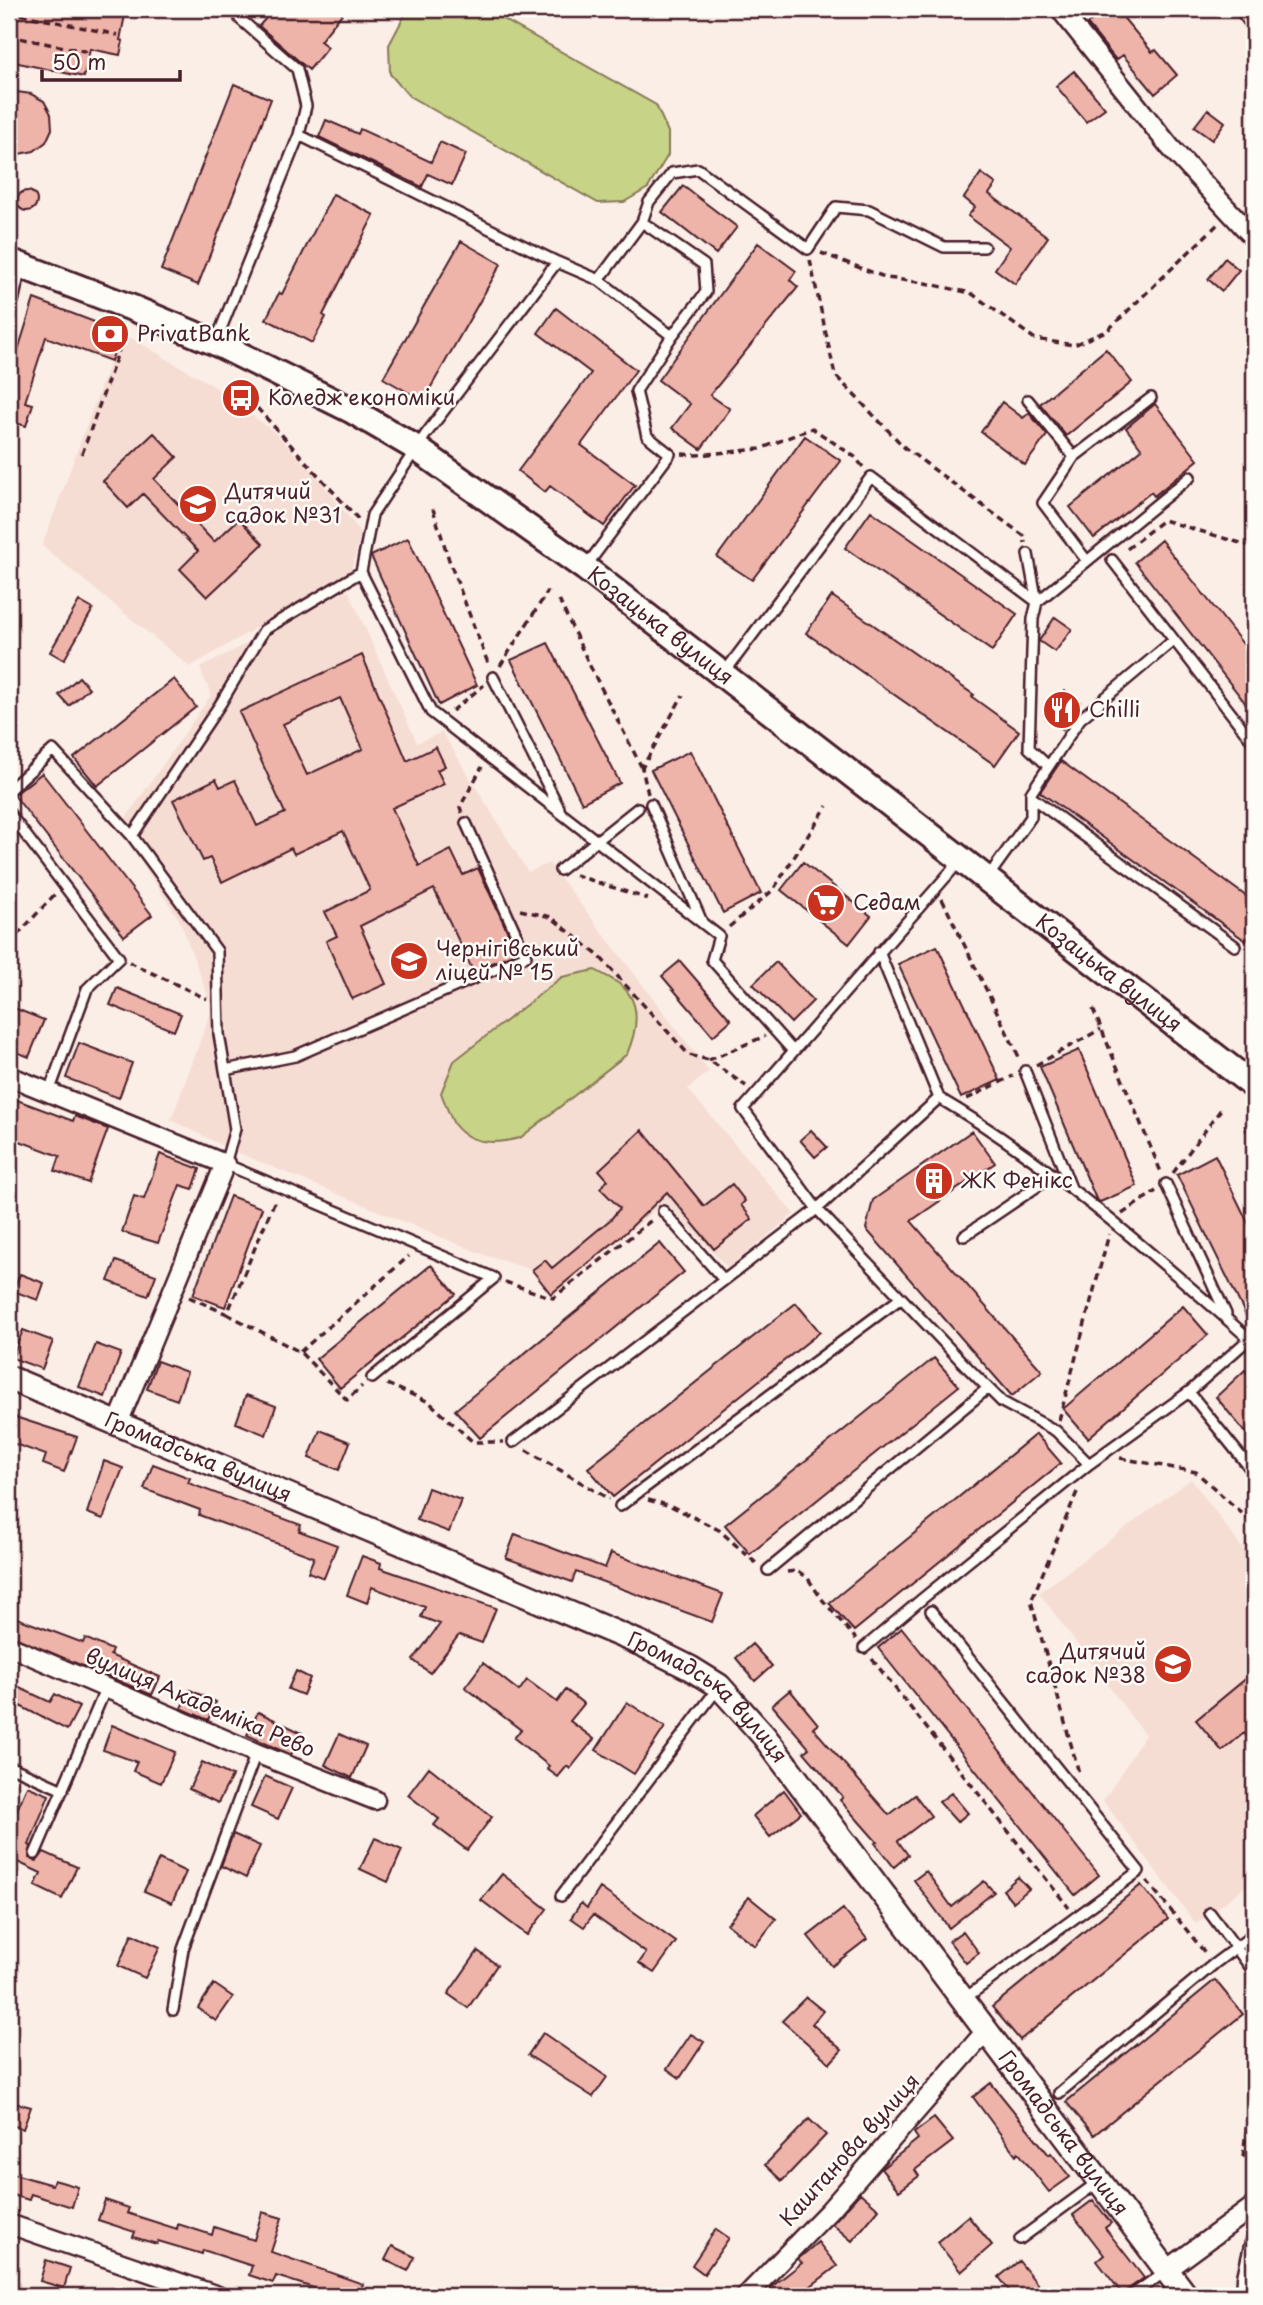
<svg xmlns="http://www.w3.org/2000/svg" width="1263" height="2305" font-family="'Playpen Sans',sans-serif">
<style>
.built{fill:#f6ddd4}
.green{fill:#c7d386;stroke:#887958;stroke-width:2}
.building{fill:#eeb4a9;stroke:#4a1f2b;stroke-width:2;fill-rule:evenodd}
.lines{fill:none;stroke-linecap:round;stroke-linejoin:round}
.service-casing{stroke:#4a1f2b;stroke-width:14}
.minor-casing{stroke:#4a1f2b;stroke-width:23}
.tertiary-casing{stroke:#4a1f2b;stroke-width:28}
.secondary-casing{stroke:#4a1f2b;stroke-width:30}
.path{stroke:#4a1f2b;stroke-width:3.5;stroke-dasharray:7 5;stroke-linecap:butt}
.service{stroke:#fdfcf7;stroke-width:9}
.minor{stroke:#fdfcf7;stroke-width:18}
.tertiary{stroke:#fdfcf7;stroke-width:23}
.secondary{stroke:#fdfcf7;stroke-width:24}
.labels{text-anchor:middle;stroke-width:5;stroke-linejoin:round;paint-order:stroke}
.poi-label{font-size:21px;fill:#4a1f2b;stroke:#fdfcf7;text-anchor:start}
.street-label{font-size:21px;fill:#4a1f2b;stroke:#fdfcf7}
</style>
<rect width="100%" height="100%" fill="#faeee7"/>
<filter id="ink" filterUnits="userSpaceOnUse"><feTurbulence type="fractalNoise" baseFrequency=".0143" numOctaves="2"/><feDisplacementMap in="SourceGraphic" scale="14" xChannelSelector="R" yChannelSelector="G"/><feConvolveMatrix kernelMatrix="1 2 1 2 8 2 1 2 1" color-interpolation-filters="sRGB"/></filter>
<g filter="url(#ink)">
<path class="built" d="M121,332L212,385L274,432L316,475L361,533L351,571L190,667L42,546Z
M348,590L417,743L442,732L528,872L549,863L709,1071L688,1089L794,1214L728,1268L665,1202L555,1294L532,1270L487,1256L229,1149L171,1120L210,1014V1002L180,921L119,828L211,695L200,668Z
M1191,1479L1254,1564V1880L1196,1924L1103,1801L1145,1735L1039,1593Z"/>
<path class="green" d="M408,9H485L656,105L668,132V155L648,188L624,202L598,203L409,96L390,74L389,45Z
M595,970C604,975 616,980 623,987C643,1006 636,1033 627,1054L520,1138C497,1144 470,1146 454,1124C449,1115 445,1103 441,1093L454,1061L562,977Z"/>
<path class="building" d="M9,9H95L125,15L120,40L123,41L120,55L90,49L84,77L9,61Z
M274,9H346L320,41L328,47L309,70L259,26Z
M1105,9H1116L1152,52L1156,50L1177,75L1155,94L1123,55L1116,60L1087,24Z
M1246,9H1254V38L1237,16Z
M1074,71L1105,108L1086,122L1056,86Z
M234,84L271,99L198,285L161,270Z
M17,92L31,94L44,101L51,114L52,129L46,142L34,151L19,154L9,150V96Z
M1208,109L1225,122L1212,140L1194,127Z
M326,120L358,134L360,129L431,162L440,142L466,154L452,185L428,174L422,187L319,137Z
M981,173L996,184L989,194L1048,237L1015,284L995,269L1010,247L968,216L975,207L964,198Z
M683,186L737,227L716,254L662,212Z
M17 201a10 10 0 1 1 20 0a10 10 0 1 1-20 0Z
M333,194L374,215L323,315L326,317L312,343L266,319L279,293L282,294Z
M461,241L501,264L423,401L383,378Z
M758,243L796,271L790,280L798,287L710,395L730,409L701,449L672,428L690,404L658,380Z
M1225,258L1239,270L1222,291L1208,279Z
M34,299L121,332L111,361L46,337L25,402L33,404L26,426L9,421V379Z
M556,308L636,370L581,445L635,485L604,526L550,486L545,492L518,471L591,373L538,333Z
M1106,349L1132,382L1066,436L1040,404Z
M1002,402L1023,418L1029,413L1047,435L1025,465L981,432Z
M1155,404L1198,460L1154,496L1151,492L1094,538L1070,507L1142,449L1126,428Z
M154,433L177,457L154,479L214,542L239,519L263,544L207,597L180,569L198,551L143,494L128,508L103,481Z
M805,436L841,461L752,580L717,557Z
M871,511L1017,614L992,651L845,548Z
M408,538L477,685L439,705L371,556Z
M1161,540L1254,658V714L1135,562Z
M832,596L974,695L972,697L1019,731L995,765L806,633Z
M79,601L93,609L64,660L50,652Z
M1055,617L1072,629L1055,652L1039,641Z
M548,643L620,783L582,803L511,660Z
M362,655L407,761L436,747L445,766L437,770L444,784L392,808L419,866L451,850L463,875L478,868L517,952L473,971L434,889L360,926L386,984L352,999L326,941L337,936L325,912L370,890L343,831L294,854L291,848L222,882L210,858L203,861L173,800L216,779L220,787L235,780L257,826L285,813L239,712ZM340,698L363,749L307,775L283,724Z
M79,677L89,688L69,706L59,695Z
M174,679L196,707L97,786L74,758Z
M1065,691L1080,702L1063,729L1047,719Z
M690,751L761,893L723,913L651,770Z
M1061,761L1254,902V929L1246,941L1040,792Z
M42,773L152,915L124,936L14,795Z
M803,862L871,916L849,944L781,890Z
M937,946L1000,1080L961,1098L898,964Z
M680,961L731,1020L713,1036L662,976Z
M776,962L813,1001L791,1023L753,984Z
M117,988L181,1014L174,1031L110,1005Z
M9,1006L44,1020L29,1057L9,1049Z
M79,1043L132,1063L119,1098L66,1078Z
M1079,1050L1137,1186L1100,1202L1096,1199L1040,1067Z
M9,1097L73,1121L75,1116L108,1129L88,1183L55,1171L60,1156L9,1137Z
M642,1130L704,1206L732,1184L745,1201L741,1205L752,1219L714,1249L667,1192L625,1233L551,1294L532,1270L545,1260L552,1268L611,1219L620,1208L600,1188L608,1180L599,1170Z
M811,1130L827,1147L815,1157L800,1140Z
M972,1131L995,1163L911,1221L1042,1371L1012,1396L866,1229L873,1200Z
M160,1154L200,1169L193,1189L180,1185L158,1243L122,1232L134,1196L144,1199Z
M1215,1155L1254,1235V1332L1177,1175Z
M230,1196L262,1208L225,1307L193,1295Z
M660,1243L684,1272L480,1438L455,1410Z
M116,1261L156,1275L148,1296L108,1281Z
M431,1265L456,1294L340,1388L316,1359Z
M20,1274L44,1283L38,1300L13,1291Z
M796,1303L820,1332L613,1497L588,1468Z
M1183,1306L1208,1335L1088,1438L1063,1409Z
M23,1330L53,1341L42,1369L12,1358Z
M96,1344L121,1353L105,1397L79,1387Z
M934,1358L959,1386L750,1554L725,1525Z
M157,1361L187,1372L177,1400L147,1389Z
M1245,1370L1254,1381V1443L1216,1397Z
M246,1395L276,1406L266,1435L236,1423Z
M9,1415L77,1437L64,1472L43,1464L46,1455L9,1442Z
M320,1430L350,1442L339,1470L309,1458Z
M1036,1434L1061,1463L854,1631L829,1603Z
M104,1461L123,1468L103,1519L87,1513Z
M153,1464L190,1478L188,1483L301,1525L299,1531L337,1545L324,1578L308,1572L314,1557L199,1515L200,1510L144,1489Z
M428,1488L461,1500L449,1532L417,1520Z
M515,1534L605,1568L611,1553L723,1594L712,1622L576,1572L572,1582L506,1558Z
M362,1556L381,1563L380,1568L496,1608L482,1643L459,1635L430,1673L413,1660L440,1624L421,1617L425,1607L372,1587L367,1603L347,1595Z
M9,1615L83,1643L85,1638L112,1650L110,1655L160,1677L152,1695L9,1635Z
M902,1628L1099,1875L1075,1895L878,1648Z
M752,1644L772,1666L755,1681L736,1658Z
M483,1663L519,1691L527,1680L557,1702L566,1690L584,1704L570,1721L594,1739L570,1769L567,1766L558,1777L547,1769L549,1766L514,1738L521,1730L465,1687Z
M296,1671L310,1678L303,1695L288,1689Z
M1254,1672V1746L1244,1733L1222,1751L1196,1720Z
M9,1683L50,1702L55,1694L79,1707L67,1730L20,1706L9,1732Z
M190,1690L216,1702L208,1720L181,1708Z
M790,1690L818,1724L813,1728L889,1815L915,1795L931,1816L898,1841L908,1855L894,1867L875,1843L877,1842L840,1800L843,1797L804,1752L809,1748L772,1705Z
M627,1702L665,1727L634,1774L596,1750Z
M258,1712L302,1733L291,1755L247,1735Z
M112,1725L175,1752L161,1783L133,1771L137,1762L103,1750Z
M339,1734L366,1746L352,1778L325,1765Z
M202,1762L232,1776L218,1803L189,1789Z
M429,1767L492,1817L467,1850L434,1825L439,1819L408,1795Z
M265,1776L292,1788L278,1819L251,1807Z
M27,1786L49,1795L29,1845L31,1846L29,1858L37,1861L44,1852L77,1867L62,1899L35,1886L41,1873L9,1858V1829Z
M784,1790L801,1813L770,1837L753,1816Z
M951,1793L968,1813L957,1822L939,1802Z
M233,1834L260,1846L246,1878L221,1866Z
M375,1838L402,1850L388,1882L360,1869Z
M159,1859L186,1872L172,1903L144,1891Z
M926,1871L952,1907L984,1881L994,1892L949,1928L914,1880Z
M502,1874L547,1909L527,1935L481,1900Z
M1018,1877L1029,1889L1013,1902L1003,1890Z
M1141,1885L1168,1919L1020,2040L992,2007Z
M600,1888L676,1942L654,1973L639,1963L646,1953L593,1915L584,1927L571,1918L581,1903L587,1908Z
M749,1897L776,1919L755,1946L727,1924Z
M843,1909L867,1939L832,1966L808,1936Z
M963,1931L979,1953L966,1963L949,1941Z
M132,1934L160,1947L145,1978L118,1966Z
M478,1951L497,1965L468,2008L448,1994Z
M1215,1980L1243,2014L1094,2135L1066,2102Z
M214,1984L233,1997L216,2021L198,2008Z
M806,1997L823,2011L812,2024L842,2050L830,2063L782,2021Z
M543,2033L607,2077L593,2097L528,2055Z
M691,2034L704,2042L680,2078L667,2069Z
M991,2083L1049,2155L1051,2153L1070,2177L1049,2192L1018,2152L1016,2155L973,2097Z
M9,2101L31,2107L23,2129L9,2124Z
M934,2118L953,2141L915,2170L919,2176L899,2191L881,2169L918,2139L914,2133Z
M809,2119L826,2135L782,2181L765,2165Z
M11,2173L52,2185L54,2180L78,2187L72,2207L31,2194L29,2200L9,2194Z
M860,2193L879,2209L852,2241L832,2224Z
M105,2200L129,2208L127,2213L177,2229L178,2224L212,2235L214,2227L254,2240L262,2212L282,2218L271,2252L363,2284L359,2296H339L276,2276L273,2283L249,2275L252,2266L203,2250L202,2254L158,2241L157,2244L133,2237L135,2232L98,2220Z
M1093,2200L1111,2223L1105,2228L1144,2278L1127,2290L1124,2296L1097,2261L1104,2255L1073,2215Z
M968,2216L992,2245L961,2272L937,2242Z
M716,2229L729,2238L704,2274L692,2265Z
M818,2242L837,2266L798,2296H776L770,2288L802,2263L798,2259Z
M392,2246L415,2257L408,2271L385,2260Z
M46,2260L70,2268L64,2288L40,2281Z
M1019,2261L1038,2285L1023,2296H1013L999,2277Z"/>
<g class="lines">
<defs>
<path id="service" d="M299,135L557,262
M642,222L599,280L557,262L426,434L372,515L361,572L431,712L719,936L712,960L793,1051
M599,280L672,336
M216,341L299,135L306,106L297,69L240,19L246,9
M1028,400L1074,457
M1028,554L1037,602L1033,619L1029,748L1048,766
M1112,560L1254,743
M1087,561L1043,503L1074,457L1151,398
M587,565L670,454L647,436L636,391L672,336L706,292L704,265L642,222L649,202L672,173L698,169L808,249L836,207L869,210L944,247H984
M361,572L264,630L221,703L132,836L217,951L219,1034L225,1070L295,1056L526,956L466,823
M724,673L871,477L1037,602L1190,477
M493,677L559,808
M9,790L53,750L132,836
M1031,797L1235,946
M651,804L702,922
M9,813L119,958L87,989L49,1092
M959,862L743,1109L817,1209L964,1364L1002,1402L1056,1431L1089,1464L1189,1392L1249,1339
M560,870L638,808
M988,877L1031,817V793L1080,719L1174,640
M225,1070L235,1129L225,1164L494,1278L372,1378
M1025,1071L1071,1188
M939,1098C1054,1166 1154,1255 1254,1343
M1166,1184L1226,1314
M663,1211L724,1280
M964,1236L1054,1175
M1189,1392L1254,1473
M513,1442L817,1209L939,1098L879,952
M620,1506L901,1298
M768,1570L988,1388
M931,1611L1139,1871L964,1999
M864,1648L922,1599L1089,1464
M9,1766L63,1790
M35,1854L106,1688
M561,1896L718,1688
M1210,1913L1254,1972
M173,2010L183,1949L256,1753
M1059,2093L1214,1964L1254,1934
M1020,2239L1098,2182
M1131,2296L1166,2271"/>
<path id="minor" d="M1060,9L1170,147L1254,238
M9,299L17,264
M9,1076L225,1164L118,1423
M9,1646L256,1753L375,1800
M9,2224L218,2296
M1167,2270L1254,2206
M746,2296L829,2211L986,2031
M1246,2296L1247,2277L1254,2246"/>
<g id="tertiary">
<path id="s1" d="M9,1378L642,1644L690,1668L719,1686L764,1736L1186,2296"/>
</g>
<g id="secondary">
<path id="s2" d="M9,261L135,309L216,343L351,410L416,448L585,568L1254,1086"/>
</g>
</defs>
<use href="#service" class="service-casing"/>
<use href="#minor" class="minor-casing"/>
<use href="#tertiary" class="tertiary-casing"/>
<use href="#secondary" class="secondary-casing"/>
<path class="path" d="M9,12L118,35
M9,36L89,52
M821,253L887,278L925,283L971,293L1035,339L1074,345L1108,330L1219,223
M810,260L835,375L905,448L1024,536L1025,543
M249,399L358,519
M82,454L126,330
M682,454L697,455L760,449L812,428L855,457L863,467
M433,509L450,563L489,666
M1127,549L1163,520L1254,547
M559,600L590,666L642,768
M500,666L548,591
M452,711L484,685
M648,794L642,768L683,695
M462,813L460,807L482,767
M575,875L648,899
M942,899L1020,1059
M520,910L551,917L600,957L689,1055L709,1060L746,1086
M729,927L773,890L827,806
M9,944L55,894
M129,962L207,999
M1093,1009L1161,1172
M709,1060L765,1036
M1036,1065L1101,1029
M967,1099L1013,1076
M1245,1125L1254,1152
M1173,1173L1222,1108
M1122,1214L1156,1191
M505,1282L553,1298L653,1219
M189,1297L227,1314L276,1198
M227,1314L300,1352L347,1400L362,1386
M300,1352L409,1256
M387,1384L429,1402L473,1442H503
M1059,1420L1109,1234
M526,1450L609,1499
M1120,1458L1196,1472L1254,1524
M1077,1492L1031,1601L1079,1773
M648,1500L671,1506L719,1530L757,1564
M787,1572L797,1571L807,1577L821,1598L856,1639
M872,1659L1069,1908
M1147,1881L1206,1954
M1243,2157L1254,2060"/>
<use href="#service" class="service"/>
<use href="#minor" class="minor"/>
<use href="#tertiary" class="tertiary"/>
<use href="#secondary" class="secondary"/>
</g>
</g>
<defs>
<symbol id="bank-disc" viewBox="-11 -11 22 22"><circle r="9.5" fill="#c8321e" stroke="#fdfcf7"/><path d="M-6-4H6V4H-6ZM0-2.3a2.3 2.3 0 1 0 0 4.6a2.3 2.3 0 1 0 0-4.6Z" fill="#fff"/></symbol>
<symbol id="bus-disc" viewBox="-11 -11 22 22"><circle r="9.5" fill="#c8321e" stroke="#fdfcf7"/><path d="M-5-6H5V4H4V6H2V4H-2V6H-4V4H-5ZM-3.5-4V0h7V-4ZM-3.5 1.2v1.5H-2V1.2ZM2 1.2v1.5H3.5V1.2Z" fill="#fff"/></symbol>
<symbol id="school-disc" viewBox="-11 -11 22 22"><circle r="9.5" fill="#c8321e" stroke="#fdfcf7"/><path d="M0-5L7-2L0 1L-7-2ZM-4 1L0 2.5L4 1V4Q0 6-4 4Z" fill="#fff"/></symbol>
<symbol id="restaurant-disc" viewBox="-11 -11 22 22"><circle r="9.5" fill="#c8321e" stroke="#fdfcf7"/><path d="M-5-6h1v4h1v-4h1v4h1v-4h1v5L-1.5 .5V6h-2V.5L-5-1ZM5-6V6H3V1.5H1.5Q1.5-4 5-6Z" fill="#fff"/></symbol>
<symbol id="supermarket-disc" viewBox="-11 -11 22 22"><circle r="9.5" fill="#c8321e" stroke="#fdfcf7"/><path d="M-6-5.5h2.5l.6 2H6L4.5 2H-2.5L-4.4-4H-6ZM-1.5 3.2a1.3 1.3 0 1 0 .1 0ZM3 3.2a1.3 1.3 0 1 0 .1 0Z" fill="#fff"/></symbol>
<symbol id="building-disc" viewBox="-11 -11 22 22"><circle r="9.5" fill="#c8321e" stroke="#fdfcf7"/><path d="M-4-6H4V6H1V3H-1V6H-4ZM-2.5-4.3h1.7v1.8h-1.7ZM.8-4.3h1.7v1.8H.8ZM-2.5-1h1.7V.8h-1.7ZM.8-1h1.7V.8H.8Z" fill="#fff"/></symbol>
</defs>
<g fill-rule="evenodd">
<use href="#bank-disc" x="88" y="312" width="44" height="44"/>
<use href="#bus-disc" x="219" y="376" width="44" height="44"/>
<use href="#school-disc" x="176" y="482" width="44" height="44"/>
<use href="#restaurant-disc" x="1040" y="688" width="44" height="44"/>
<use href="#supermarket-disc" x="804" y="881" width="44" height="44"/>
<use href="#school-disc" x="387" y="939" width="44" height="44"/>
<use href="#building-disc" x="912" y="1159" width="44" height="44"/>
<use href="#school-disc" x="1151" y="1642" width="44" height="44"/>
</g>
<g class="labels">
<g class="poi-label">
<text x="137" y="341">PrivatBank</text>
<text x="268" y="405">Коледж економіки</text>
<text x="225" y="499">Дитячий<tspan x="225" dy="24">садок №31</tspan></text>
<text x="1089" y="717">Chilli</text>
<text x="853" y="910">Седам</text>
<text x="436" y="956">Чернігівський<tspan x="436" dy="24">ліцей № 15</tspan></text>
<text x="961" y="1188">ЖК Фенікс</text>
<text x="1146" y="1659" text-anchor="end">Дитячий<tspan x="1146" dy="24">садок №38</tspan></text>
</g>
<g class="street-label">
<text dy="7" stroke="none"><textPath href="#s2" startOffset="751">Козацька вулиця</textPath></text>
<text dy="7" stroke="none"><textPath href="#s2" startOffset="1318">Козацька вулиця</textPath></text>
<text dy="7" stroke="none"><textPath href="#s1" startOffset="205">Громадська вулиця</textPath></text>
<text dy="7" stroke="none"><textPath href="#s1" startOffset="772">Громадська вулиця</textPath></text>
<text transform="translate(200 1703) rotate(23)" y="7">вулиця Академіка Рево</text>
<text dy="7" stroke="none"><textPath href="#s1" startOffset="1339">Громадська вулиця</textPath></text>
<text transform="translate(850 2150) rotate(-48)" y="7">Каштанова вулиця</text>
</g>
</g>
<rect width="1263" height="2305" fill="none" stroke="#fdfcf7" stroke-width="35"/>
<rect x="18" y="18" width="1228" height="2270" fill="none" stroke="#4a1f2b" stroke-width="2.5" filter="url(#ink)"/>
<path d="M42 70v10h138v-10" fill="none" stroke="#4a1f2b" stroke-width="3.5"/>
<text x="52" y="70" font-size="21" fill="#4a1f2b" stroke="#fdfcf7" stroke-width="5" paint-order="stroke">50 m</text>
</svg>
